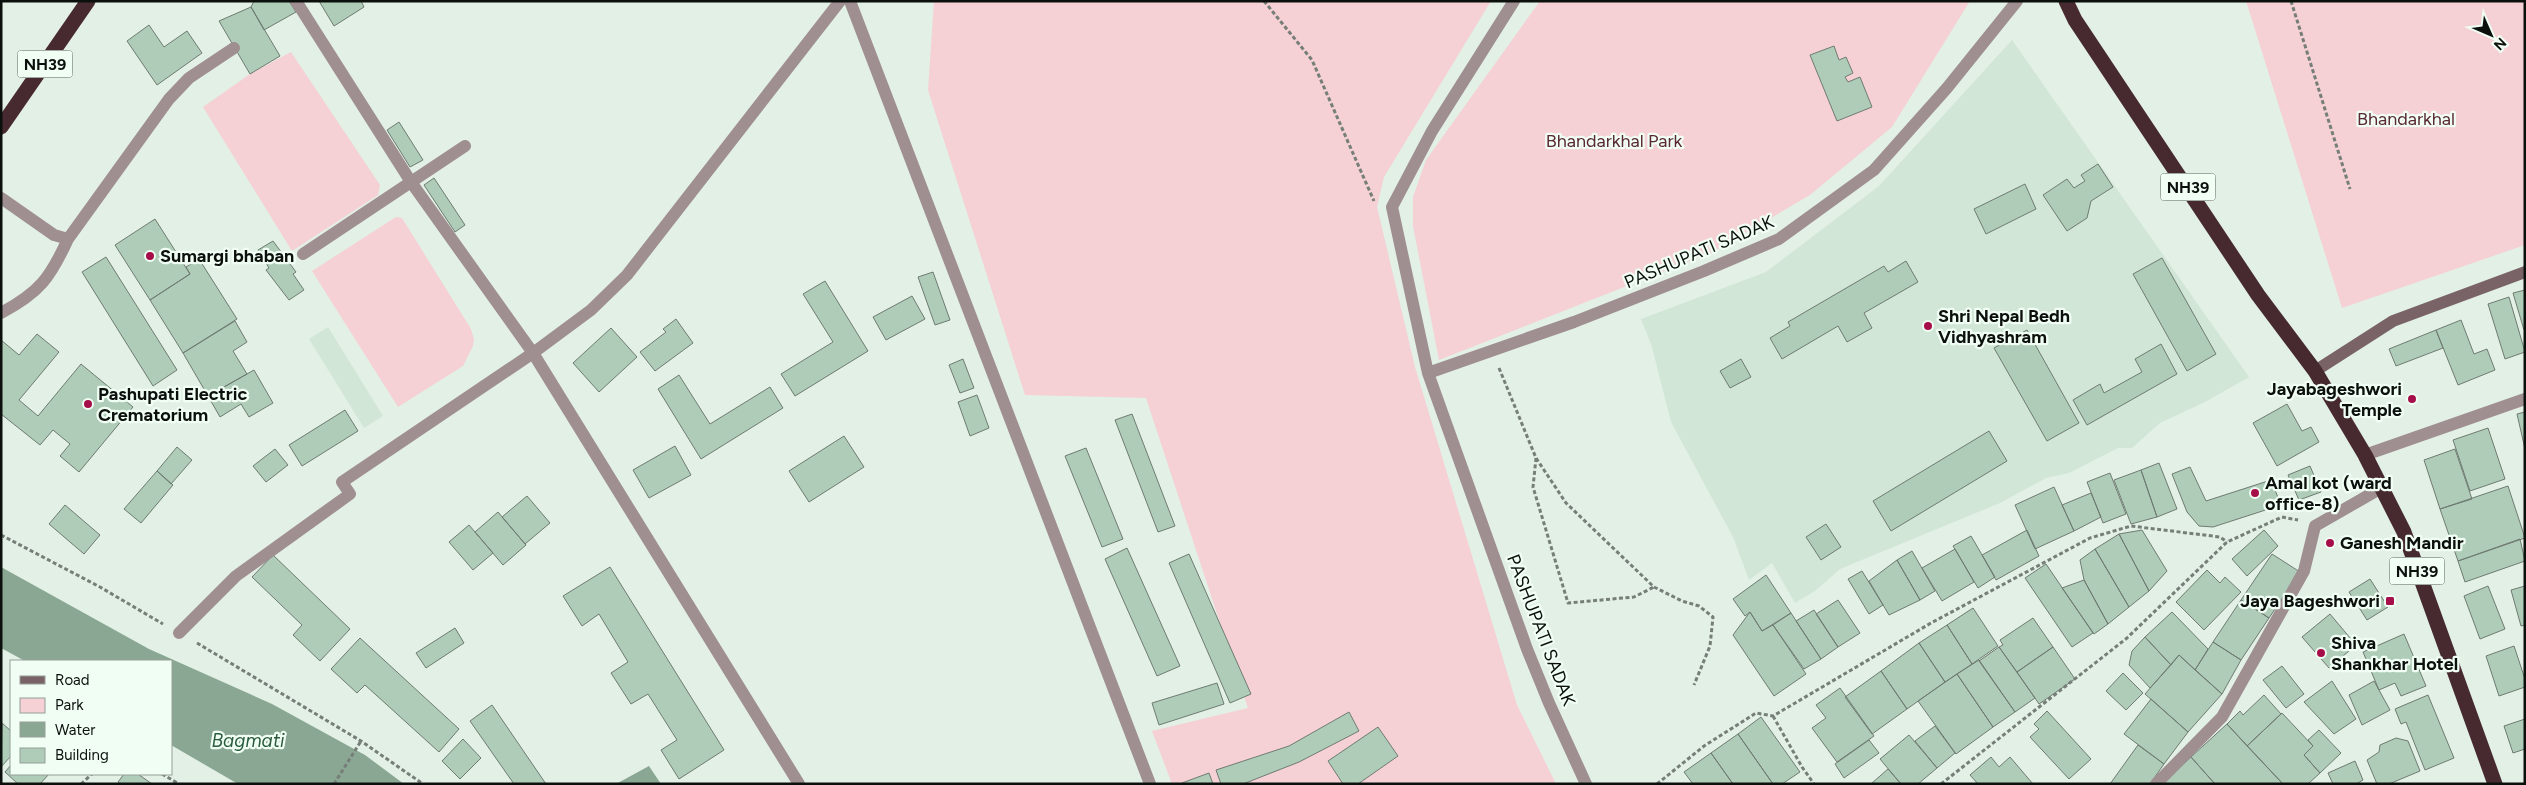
<svg xmlns="http://www.w3.org/2000/svg" width="2526" height="785" font-family="Figtree,sans-serif">
<style>
.built{fill:#d1e6d7}
.green{fill:#f5d0d5}
.water{fill:#8aa793}
.building{fill:#aeccb7;stroke:#6f7b72}
.lines{fill:none;stroke-linecap:round;stroke-linejoin:round}
.path{stroke:#767e78;stroke-width:3;stroke-dasharray:4 2.5;stroke-linecap:butt}
.lane{stroke:#9f8f91;stroke-width:12}
.street{stroke:#9f8f91;stroke-width:12}
.secondary{stroke:#796366;stroke-width:12}
.highway{stroke:#472a30;stroke-width:15}
.poi-dot{fill:#a50e48;stroke:#f0fef4;stroke-width:2}
.labels{text-anchor:middle;stroke-width:4.5;stroke-linejoin:round;paint-order:stroke}
.shield{fill:#f0fef4;stroke:#505752;stroke-width:1}
.shield-label{font-size:16px;font-weight:bold;fill:#0c100d}
.park-label{font-size:18px;fill:#592833;stroke:#f0fef4}
.street-label{font-size:18px;fill:#0c100d;stroke:#f0fef4}
.poi-label{font-size:18px;font-weight:bold;fill:#0c100d;stroke:#f0fef4;text-anchor:start}
.water-label{font-size:19px;font-style:italic;fill:#2b5b3d;stroke:#f0fef4}
</style>
<rect width="100%" height="100%" fill="#e3f0e6"/>
<path class="built" d="M2012,40L2249,377L2205,402L2160,423L2132,448H2118L2069,473L2046,478L2000,503L1840,569L1815,591L1795,603L1772,563L1749,580L1733,537L1671,422L1652,347L1641,319L1766,272L1879,186Z
M328,327L383,416L364,428L309,339Z"/>
<path class="green" d="M934,1H1491L1384,177L1377,207L1415,367L1517,705L1556,784H1172L1152,731L1248,708L1146,398L1025,395L928,90Z
M1540,1H1970L1892,127L1810,195L1713,252L1439,360L1413,226V197L1426,160Z
M2246,1H2525V245L2342,308Z
M291,52L380,185L378,195L292,251L203,107L250,74Z
M396,217L402,218L471,329L474,339L473,346L463,366L398,407L312,271Z"/>
<path class="water" d="M1,567L149,649L272,704L365,755L404,784H238L171,745V661H25L1,648Z
M649,766L661,784H616Z"/>
<path class="building" d="M254,1H289L296,12L264,30L251,7Z
M319,1H361L364,7L334,26Z
M251,7L280,56L250,74L219,21Z
M149,25L164,47L187,31L202,53L157,85L127,41Z
M1834,46L1839,60L1846,57L1853,73L1845,77L1848,82L1860,77L1872,107L1837,121L1810,55Z
M399,122L423,160L410,167L387,130Z
M2098,164L2113,187L2091,201L2087,218L2067,231L2043,195L2067,179L2074,188L2085,181L2081,175Z
M434,178L465,225L455,232L424,185Z
M2025,184L2036,209L1986,234L1974,209Z
M155,219L190,274L150,300L115,245Z
M273,241L296,272L293,274L304,290L289,300L266,270L269,268L258,250Z
M106,257L177,370L153,386L82,272Z
M2162,258L2216,354L2187,371L2133,274Z
M199,259L237,319L183,353L150,300L190,274L186,267Z
M1906,261L1918,282L1864,313L1872,328L1847,342L1838,326L1782,359L1770,338L1790,326L1788,322L1884,266L1888,272Z
M933,272L950,320L935,325L918,277Z
M825,281L868,351L795,396L781,374L833,342L803,294Z
M2525,290V330H2524L2513,293Z
M912,296L925,319L886,340L873,317Z
M2509,297L2525,352L2505,359L2488,304Z
M676,319L693,343L655,371L640,352L666,332L663,329Z
M2461,320L2474,354L2487,349L2495,370L2458,385L2436,330Z
M235,321L247,342L233,351L247,374L208,396L183,353Z
M611,328L637,357L599,392L573,363Z
M2027,330L2079,423L2047,441L1994,348Z
M2436,330L2443,348L2396,366L2389,349Z
M37,334L59,352L19,400L38,416L81,364L133,407L79,472L60,456L70,444L53,430L40,445L1,414V340L19,355Z
M2161,344L2177,374L2087,425L2073,400L2100,384L2104,393L2142,372L2135,359Z
M963,359L974,388L960,393L949,365Z
M1741,359L1751,377L1730,388L1720,371Z
M254,370L273,403L249,417L241,404L220,417L208,396Z
M679,375L710,424L770,387L783,408L701,459L658,389Z
M977,395L989,428L970,436L958,402Z
M2287,404L2302,431L2311,427L2319,442L2277,466L2253,423Z
M345,410L358,431L302,466L289,445Z
M2525,412V449L2517,414Z
M1132,414L1175,526L1158,532L1115,420Z
M2488,428L2505,479L2470,491L2453,440Z
M1989,431L2007,461L1891,531L1873,501Z
M844,436L864,467L809,502L789,471Z
M675,446L691,475L649,498L633,470Z
M177,447L192,460L171,484L157,471Z
M1086,448L1123,539L1102,547L1065,456Z
M275,449L288,465L266,482L253,466Z
M2455,449L2472,499L2440,509L2424,460Z
M2159,463L2177,509L2157,517L2141,470Z
M2310,466L2321,492L2299,500L2288,475Z
M2190,467L2206,501L2271,480L2281,505L2213,527L2199,526L2187,512L2172,474Z
M2141,470L2157,517L2131,524L2114,480Z
M157,471L173,485L141,523L124,509Z
M2110,473L2126,514L2103,523L2087,482Z
M2508,486L2525,538L2458,561L2440,509Z
M2054,487L2074,531L2035,549L2015,505Z
M2091,493L2101,517L2074,531L2062,505Z
M527,496L550,523L525,544L502,517Z
M65,505L100,535L84,554L49,524Z
M498,512L526,545L503,565L475,532Z
M1826,524L1841,547L1821,560L1806,537Z
M469,525L493,553L473,570L449,542Z
M2027,530L2039,556L1996,580L1982,555Z
M2142,530L2167,571L2149,591L2119,534Z
M2264,530L2278,546L2247,576L2232,559Z
M2119,534L2149,591L2129,607L2095,549Z
M1971,536L1995,577L1978,588L1953,546Z
M2520,539L2525,561L2465,582L2458,561Z
M1127,548L1180,666L1157,676L1105,559Z
M1955,549L1974,582L1942,601L1922,568Z
M2095,549L2129,607L2108,624L2084,580L2080,560Z
M1912,551L1935,591L1920,600L1897,560Z
M1189,554L1251,694L1230,703L1169,563Z
M2272,554L2300,572L2269,618L2241,600Z
M273,555L350,629L320,661L293,635L302,625L252,577Z
M1897,560L1920,600L1889,615L1869,581Z
M2046,564L2093,633L2072,647L2025,578Z
M610,567L724,750L679,779L661,750L677,740L648,694L631,704L611,673L628,662L599,614L582,626L563,596Z
M2207,570L2220,583L2225,577L2241,592L2204,630L2176,602Z
M1862,571L1883,605L1869,614L1848,579Z
M1766,575L1791,613L1762,631L1750,612L1745,616L1733,599Z
M2370,579L2388,607L2367,620L2349,592Z
M2084,580L2108,624L2094,634L2062,588Z
M2488,586L2505,629L2480,639L2464,596Z
M2525,586V625L2521,626L2511,590Z
M1838,600L1860,633L1838,647L1816,614Z
M2241,600L2269,618L2241,660L2213,642Z
M1973,608L1998,646L1972,664L1947,625Z
M1814,610L1838,647L1821,659L1796,621Z
M1750,612L1762,631L1773,625L1806,674L1774,696L1733,635Z
M2172,612L2208,649L2195,670L2179,655L2171,665L2145,637Z
M1791,613L1821,659L1804,669L1773,625Z
M2330,614L2356,645L2329,668L2302,637Z
M2033,618L2053,647L2017,672L1999,647L2003,645L2000,640Z
M1947,625L1972,664L1945,682L1919,643Z
M455,628L464,643L426,668L416,653Z
M2404,634L2426,686L2401,696L2395,683L2379,690L2363,652Z
M2145,637L2171,665L2150,688L2129,665L2132,651Z
M360,638L459,729L439,752L365,685L357,693L331,669Z
M2213,642L2241,660L2222,694L2195,670Z
M1919,643L1945,682L1907,709L1881,671Z
M2514,646L2525,679V687L2499,696L2486,656Z
M1999,647L2035,698L2015,712L1979,661Z
M2053,647L2075,679L2039,704L2017,672Z
M2179,655L2222,694L2188,732L2145,694Z
M1979,660L2015,712L1993,727L1957,674Z
M2282,666L2304,694L2286,708L2263,680Z
M1881,671L1907,709L1872,734L1845,697Z
M2123,673L2143,693L2126,710L2106,691Z
M1957,674L1993,727L1956,754L1918,701Z
M2332,681L2356,719L2334,734L2304,702Z
M2374,681L2390,710L2362,725L2349,695Z
M1217,683L1224,704L1159,725L1152,703Z
M1840,688L1874,736L1837,762L1812,728L1826,718L1816,705Z
M2264,695L2281,714L2247,746L2227,724L2240,711L2243,715Z
M2428,695L2454,758L2425,770L2406,722L2401,724L2395,709Z
M2151,699L2188,732L2164,764L2124,734Z
M492,705L546,784H514L470,721Z
M2047,711L2091,759L2069,779L2030,737L2039,729L2034,724Z
M1349,712L1359,731L1299,762L1243,784H1221L1216,770L1289,746Z
M2282,713L2313,746L2304,755L2320,773L2308,784H2283L2247,746Z
M1761,717L1800,772L1782,784H1773L1738,734Z
M2525,719V749L2513,753L2504,726Z
M2,723L11,731V756L1,767Z
M2227,724L2283,784H2215L2191,757Z
M1935,726L1955,753L1937,768L1915,741Z
M1378,727L1398,756L1358,784H1343L1328,761Z
M2319,730L2341,753L2320,773L2304,755L2313,746L2308,740Z
M1738,734L1773,784H1733L1711,753Z
M1909,735L1937,768L1918,784H1901L1880,759Z
M2396,738L2408,741L2420,771L2389,784H2377L2367,760L2379,752L2380,745Z
M463,739L481,758L460,779L442,761Z
M1869,740L1879,753L1844,778L1835,764Z
M2138,745L2164,764L2150,784H2110Z
M1711,753L1733,784H1693L1684,772Z
M1991,757L1999,767L2010,757L2033,784H1978L1970,775Z
M2191,757L2215,784H2162Z
M2355,761L2363,780L2356,784H2333L2328,773Z
M11,765V774H49L40,784H18L5,772Z
M1888,769L1901,784H1872V783Z
M1209,773L1213,784H1183L1182,783Z
M124,774H138L152,784H121L118,782Z"/>
<g class="lines">
<path class="path" d="M1264,1L1312,60L1374,201
M2291,1L2350,189
M1499,368L1536,458L1566,503L1654,587L1682,601L1699,606L1713,617L1710,646L1694,685
M1536,458L1533,487L1568,603L1634,597L1654,587
M1,535L100,587L163,624
M2373,548L2386,541
M197,643L361,741L423,784
M1773,716L1802,767L1814,784
M162,774L179,784
M81,784L92,774
M334,784L361,741
M1657,784L1704,746L1756,713L1773,716L1931,623L2090,538L2131,526L2220,537L2227,542
M1941,784L2127,638L2227,542L2282,517L2298,520"/>
<path class="lane" d="M850,1L1150,784
M1514,1L1432,131L1392,207L1428,373L1527,649L1549,703L1586,784
M1,198L54,235L68,239L169,99L189,78L234,48
M303,254L465,146
M1,313C40,292 50,278 68,239
M1428,373L1574,322L1704,271L1779,239L1874,170L1947,88L2017,1
M179,633L236,576L350,494L342,482L533,353L799,784
M2156,784L2222,717L2304,571L2315,526L2383,487"/>
<path class="street" d="M296,1L411,182L533,353L591,310L627,275L840,1
M2365,455L2525,399"/>
<path class="secondary" d="M2315,371L2393,321L2525,272"/>
<path class="highway" d="M2066,1L2075,20L2258,295L2315,371L2365,455L2404,532L2495,784
M1,127L88,1"/>
</g>
<g class="poi-dot">
<circle cx="150" cy="256" r="5"/>
<circle cx="1928" cy="326" r="5"/>
<circle cx="2412" cy="399" r="5"/>
<circle cx="88" cy="404" r="5"/>
<circle cx="2255" cy="493" r="5"/>
<circle cx="2330" cy="543" r="5"/>
<rect x="2385" y="596" width="10" height="10" rx="2.5"/>
<circle cx="2321" cy="653" r="5"/>
</g>
<g class="labels">
<g class="shield">
<rect x="17.5" y="50.5" width="55" height="27" rx="4"/>
<rect x="2160.5" y="173.5" width="55" height="27" rx="4"/>
<rect x="2389.5" y="557.5" width="55" height="27" rx="4"/>
</g>
<g class="shield-label">
<text x="45" y="70">NH39</text>
<text x="2188" y="193">NH39</text>
<text x="2417" y="577">NH39</text>
</g>
<g class="park-label">
<text x="2406" y="125">Bhandarkhal</text>
<text x="1614" y="147">Bhandarkhal Park</text>
</g>
<g class="street-label">
<text transform="translate(1699 252) rotate(-23)" y="6">PASHUPATI SADAK</text>
<text transform="translate(1541 630) rotate(69)" y="6">PASHUPATI SADAK</text>
</g>
<g class="poi-label">
<text x="160" y="262">Sumargi bhaban</text>
<text x="1938" y="322">Shri Nepal Bedh<tspan x="1938" dy="21">Vidhyashram</tspan></text>
<text x="2402" y="395" text-anchor="end">Jayabageshwori<tspan x="2402" dy="21">Temple</tspan></text>
<text x="98" y="400">Pashupati Electric<tspan x="98" dy="21">Crematorium</tspan></text>
<text x="2265" y="489">Amal kot (ward<tspan x="2265" dy="21">office-8)</tspan></text>
<text x="2340" y="549">Ganesh Mandir</text>
<text x="2380" y="607" text-anchor="end">Jaya Bageshwori</text>
<text x="2331" y="649">Shiva<tspan x="2331" dy="21">Shankhar Hotel</tspan></text>
</g>
<g class="water-label">
<text x="248" y="747">Bagmati</text>
</g>
</g>
<rect width="2526" height="785" fill="none" stroke="#0c100d" stroke-width="5"/>
<rect x="10" y="660" width="162" height="115" fill="#f0fef4" stroke="#959f98"/>
<rect x="20" y="676" width="25" height="8" fill="#796366" stroke="#959f98"/>
<text x="55" y="685" font-size="15" fill="#0c100d">Road</text>
<rect x="20" y="698" width="25" height="15" fill="#f5d0d5" stroke="#959f98"/>
<text x="55" y="710" font-size="15" fill="#0c100d">Park</text>
<rect x="20" y="722" width="25" height="15" fill="#8aa793" stroke="#959f98"/>
<text x="55" y="735" font-size="15" fill="#0c100d">Water</text>
<rect x="20" y="748" width="25" height="15" fill="#aeccb7" stroke="#959f98"/>
<text x="55" y="760" font-size="15" fill="#0c100d">Building</text>
<g transform="translate(2491 35) rotate(135)" stroke="#f0fef4" stroke-width="4" paint-order="stroke">
<path d="M0-4L9 19L0 12L-9 19Z" fill="#0c100d"/>
<text y="-8" font-size="14" font-weight="bold" text-anchor="middle" fill="#0c100d">N</text>
</g>
</svg>
